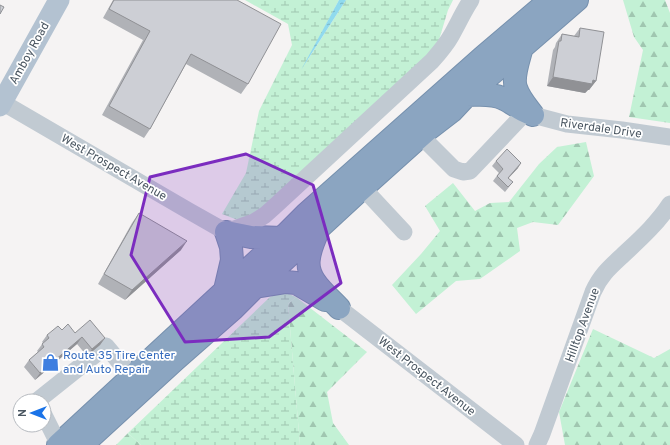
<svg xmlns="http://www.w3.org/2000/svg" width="670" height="445" font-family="Overpass,sans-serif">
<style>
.forest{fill:url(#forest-firs)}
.wetland{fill:url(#wetland-marsh)}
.water{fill:url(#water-ripples)}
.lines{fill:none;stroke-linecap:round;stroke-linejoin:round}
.highway-casing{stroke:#7690ad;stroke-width:24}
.minor{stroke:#c1cad2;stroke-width:17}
.major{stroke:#b3c2d1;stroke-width:21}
.highway{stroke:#8ba5c1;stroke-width:22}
.wall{fill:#b0b2b7}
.shaded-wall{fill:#909195}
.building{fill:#cdcfd5;stroke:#909195}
.marked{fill:#7b2cbf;fill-opacity:0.2;stroke:#7b2cbf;stroke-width:3;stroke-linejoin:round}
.labels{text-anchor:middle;stroke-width:3.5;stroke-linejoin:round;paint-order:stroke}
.street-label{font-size:12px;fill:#4a5661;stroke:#fff}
.shop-label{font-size:12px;fill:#366cbe;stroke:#fff;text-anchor:start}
</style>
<defs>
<pattern id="forest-firs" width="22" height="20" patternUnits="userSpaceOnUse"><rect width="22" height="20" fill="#c3f1d5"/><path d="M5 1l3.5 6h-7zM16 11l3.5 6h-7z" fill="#a0c6b0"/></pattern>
<pattern id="wetland-marsh" width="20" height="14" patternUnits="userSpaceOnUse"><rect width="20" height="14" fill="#c3f1d5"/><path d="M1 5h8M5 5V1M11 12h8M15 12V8" fill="none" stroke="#a0c6b0"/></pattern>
<pattern id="water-ripples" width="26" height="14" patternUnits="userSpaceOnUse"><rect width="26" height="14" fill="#90daee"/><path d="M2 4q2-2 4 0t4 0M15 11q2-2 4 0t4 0" fill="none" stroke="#78b4c4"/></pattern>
</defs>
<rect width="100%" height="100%" fill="#f5f3f3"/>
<path class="forest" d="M623,0H665L670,13V123L629,117L643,50L634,37Z
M586,142L594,176L558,225L533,222L517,228L520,251L480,279L456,281L416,314L392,285L421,254L440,231L425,206L453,183L475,211L490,203L509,202L539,164L557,147Z
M296,297L367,352L327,392L333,423L349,445H300L288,304Z
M593,329L654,358L670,349V445H565L559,412Z
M128,433L141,445H116Z"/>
<path class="wetland" d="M245,0H339L305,64L346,0H453L448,10L436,50L255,217L243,222L222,214L246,173L259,111L292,45L288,24Z
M280,293L289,294L296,297L288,304L300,445H141L128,433L270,297Z"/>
<path class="water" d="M339,0H346L301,70Z"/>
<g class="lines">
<defs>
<path id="highway" d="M522,47C519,59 512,77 516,88C519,98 527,107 533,115
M467,95C479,95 493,93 504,99C513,103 520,110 529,113
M318,231C314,240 310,249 309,258C305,279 326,294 339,308
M226,232L251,237L282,238
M255,287L286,282L296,283L325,300
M225,290L232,260L231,247L226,232
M58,445L282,238L306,214L483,57L550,0
M82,445L175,360L233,309L255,287L357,193L426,131L452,111L467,95L577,0"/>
</defs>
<use href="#highway" class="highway-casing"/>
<path class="minor" d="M0,101L189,211L226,232L254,222L265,215L274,207L432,61C439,53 446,45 451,36C458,24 463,12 471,0
M533,115L567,124L622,130L670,137
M421,136L454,169L463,172L470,171L526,112
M363,188L404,232
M339,308L516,445
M37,401L106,346L132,377
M44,415L59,445
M537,445L542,434L593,292C600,276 609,268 622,256C639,240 657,224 670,204"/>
<path class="major" d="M0,106L59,0"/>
<use href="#highway" class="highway"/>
</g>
<path class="wall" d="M113,0H237L248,84L241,94L186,64L150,129L144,138L102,115L143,40L103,18Z
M580,28L596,81L589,90H588L585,93L547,86L553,50L555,47L556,43L562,34L574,36Z
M496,161L518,168L508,178L513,182L505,192L493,181L499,173L492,166Z
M139,213L181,250L125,300L98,284L132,223Z
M62,330L75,333L105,338L100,345L87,356L77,344L35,380L24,367L29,360L38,352L37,351L43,343L42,342L47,335Z"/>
<path class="shaded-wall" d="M553,77L593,80L596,81L589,90H588L585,93L547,86Z
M521,163L518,168L504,183L508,178Z
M187,241L181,250L125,300L132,290Z
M82,337L77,344L35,380L40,373Z
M105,338L100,345L87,356L92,349Z"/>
<path class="building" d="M114,0H237L281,24L248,84L191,54L150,129L109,106L150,31L109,9Z
M0,5L4,7L0,14Z
M580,28L604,32L596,81L593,80L592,84L553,77L559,41H561L562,34L579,37Z
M507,149L521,163L508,178L513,182L508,187L497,176L503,169L496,161Z
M139,213L187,241L132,290L104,274Z
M90,320L105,338L92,349L82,337L40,373L29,360L44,347L42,344L49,338L47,335L58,326L62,330L68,324L75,333Z"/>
<path class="marked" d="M246,154L313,185L341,283L269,337L185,342L131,255L150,177Z"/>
<defs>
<symbol id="shop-bare" viewBox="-9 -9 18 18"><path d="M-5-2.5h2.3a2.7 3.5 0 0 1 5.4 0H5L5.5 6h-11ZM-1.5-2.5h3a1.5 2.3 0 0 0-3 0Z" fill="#3f7fe0" stroke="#fff" stroke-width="2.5" paint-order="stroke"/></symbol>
</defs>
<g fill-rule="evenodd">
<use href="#shop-bare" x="38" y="350" width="25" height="25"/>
</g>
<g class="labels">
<g class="street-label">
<text transform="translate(29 53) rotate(-61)" y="4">Amboy Road</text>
<text transform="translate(601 128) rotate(8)" y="4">Riverdale Drive</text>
<text transform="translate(114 167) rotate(30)" y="4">West Prospect Avenue</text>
<text transform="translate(582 325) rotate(-70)" y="4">Hilltop Avenue</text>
<text transform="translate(427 376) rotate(38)" y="4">West Prospect Avenue</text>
</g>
<g class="shop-label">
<text x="63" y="359">Route 35 Tire Center<tspan x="63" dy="14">and Auto Repair</tspan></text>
</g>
</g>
<g transform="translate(32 413) rotate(270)"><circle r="19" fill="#ffffff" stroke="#b7bbc0"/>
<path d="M0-3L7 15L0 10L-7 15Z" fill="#1a73e8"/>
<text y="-6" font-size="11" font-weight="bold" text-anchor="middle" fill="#4a5661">N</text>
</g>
</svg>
